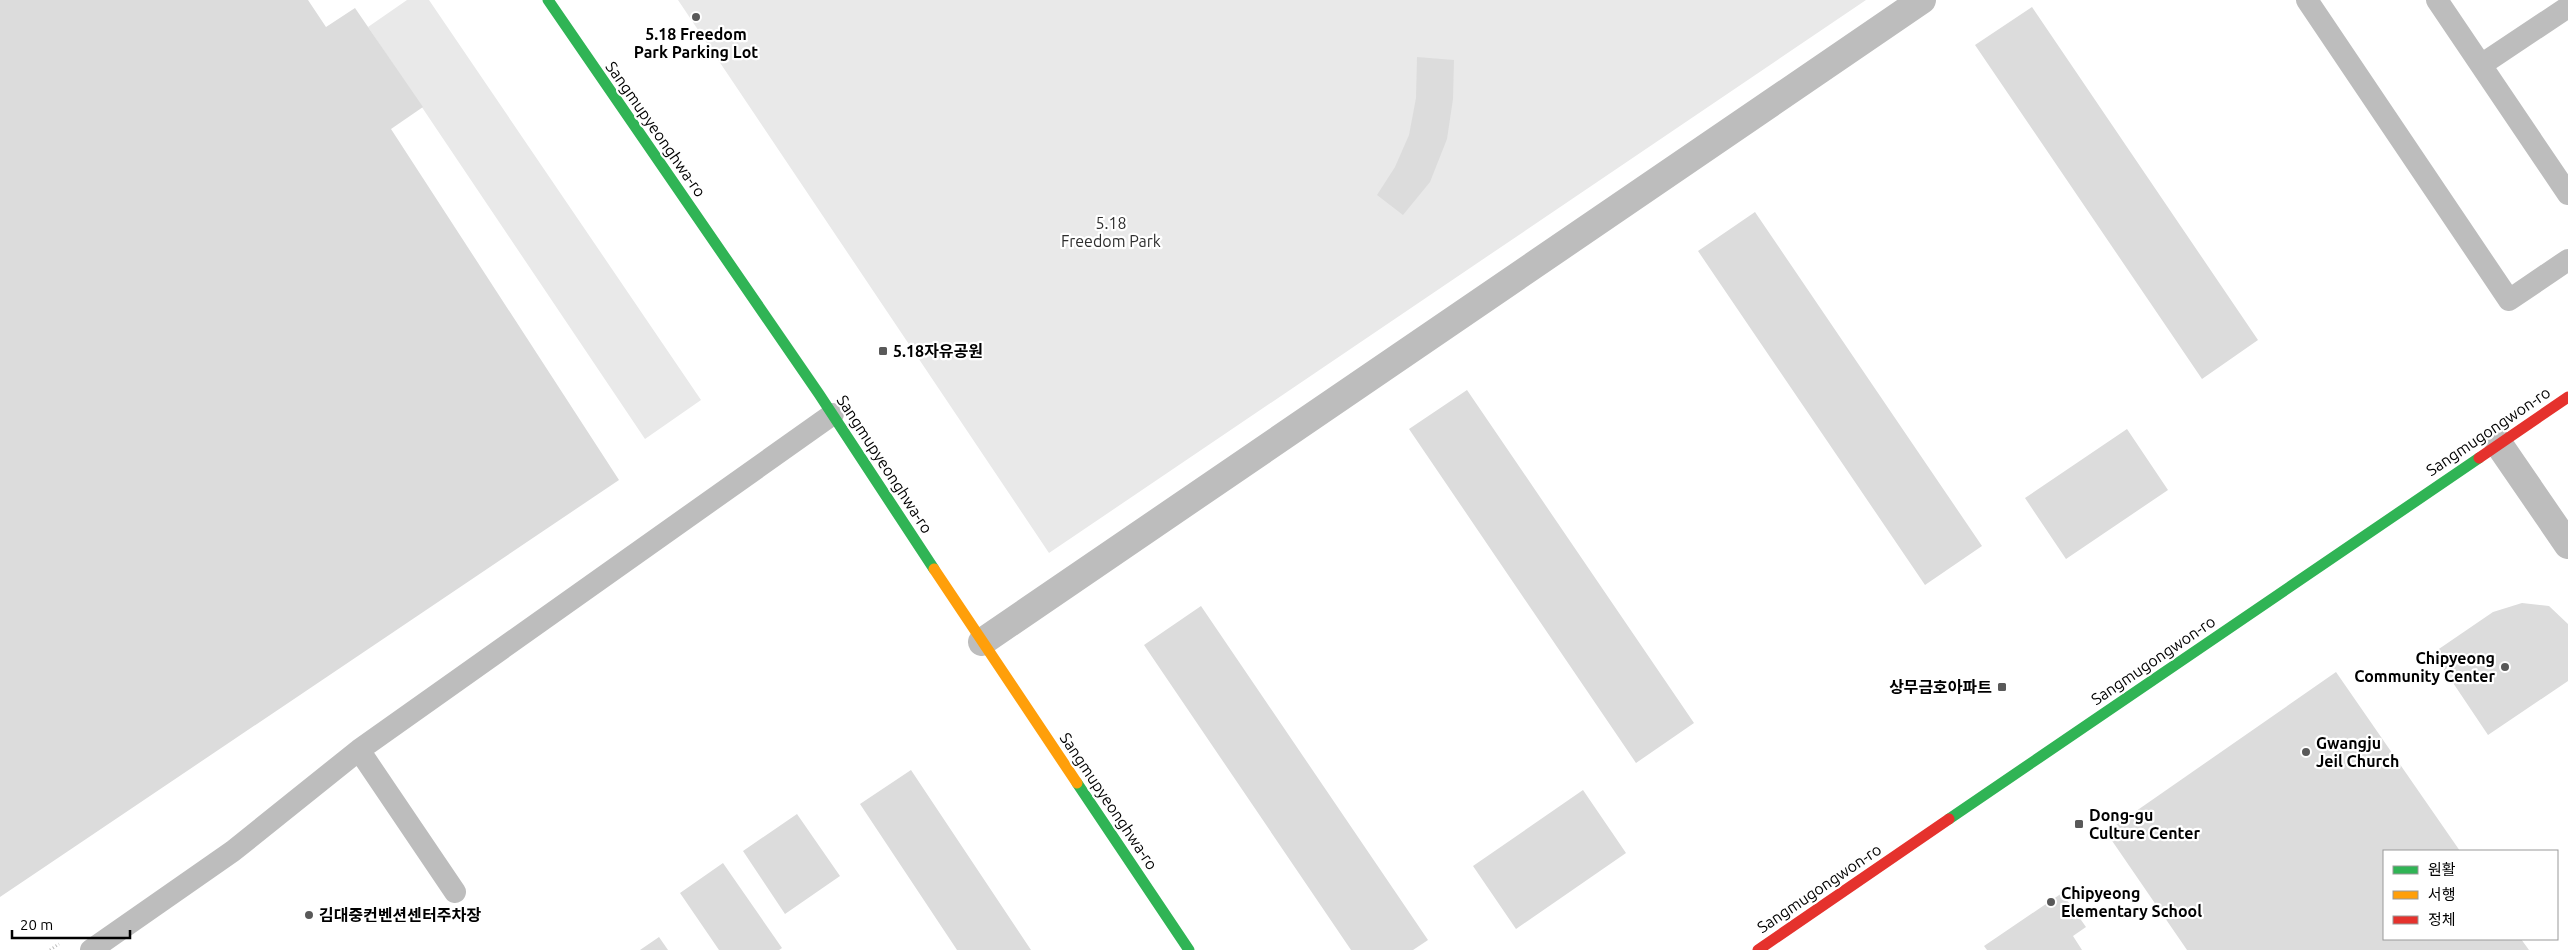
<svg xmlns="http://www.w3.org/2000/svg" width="2568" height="950" font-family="Ubuntu,'Noto Sans KR',sans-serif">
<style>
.green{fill:#e9e9e9}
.building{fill:#dcdcdc}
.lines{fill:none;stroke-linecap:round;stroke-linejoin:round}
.path{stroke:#b8b8b8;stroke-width:3;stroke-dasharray:1 2.5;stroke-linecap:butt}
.lane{stroke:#bdbdbd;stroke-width:22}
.street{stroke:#bdbdbd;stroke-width:28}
.fast{stroke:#30b455;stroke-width:11}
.slow{stroke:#ff9f0a;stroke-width:11}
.jam{stroke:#e5322d;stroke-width:11}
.poi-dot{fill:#595959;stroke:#fff;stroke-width:2}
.labels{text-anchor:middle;stroke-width:4.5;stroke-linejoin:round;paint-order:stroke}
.poi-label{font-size:16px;font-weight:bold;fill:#000;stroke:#fff;text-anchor:start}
.street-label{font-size:16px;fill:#000;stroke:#fff}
.park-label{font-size:16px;fill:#2e2e2e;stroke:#fff}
</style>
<rect width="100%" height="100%" fill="#fff"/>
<path class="green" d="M407,0H429L701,400L645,439L368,27Z
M678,0H1866L1049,553Z"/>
<path class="building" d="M0,0H308L326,27L355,8L423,107L391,129L619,480L0,897Z
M2032,7L2258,340L2202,379L1975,45Z
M1417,57L1454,60L1453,99L1447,139L1430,182L1403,215L1377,195L1395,167L1409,135L1416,98Z
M1755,212L1982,546L1925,585L1698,251Z
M1467,390L1694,723L1636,763L1409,429Z
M2127,429L2168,490L2066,559L2025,498Z
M2522,603L2549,606L2568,624V681L2488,735L2433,653L2493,612Z
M1201,606L1428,940L1413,950H1351L1144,645Z
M2336,672L2460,851H2384V939H2521L2529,950H2187L2106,832Z
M911,770L1031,950H957L860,804Z
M1583,790L1626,853L1516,929L1473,866Z
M797,814L840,876L785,914L743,851Z
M723,863L782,948L779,950H719L680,893Z
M2062,893L2086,927L2073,936L2082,950H1987L1984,946Z
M659,937L668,950H640Z"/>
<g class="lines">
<path class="path" d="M50,950L59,944"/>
<path class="lane" d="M2307,0L2509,300L2568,260
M2437,0L2568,194
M2481,65L2568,7
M359,750L455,892
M91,950L233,851L359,750L833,414"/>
<path class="street" d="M2498,443L2568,545
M982,642L1922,0"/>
<path class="fast" d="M548,0L819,394L934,569
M1077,783L1189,950
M1949,819L2479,458"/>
<path class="slow" d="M934,569L1077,783"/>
<path class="jam" d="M2479,458L2568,397
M1758,950L1949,819"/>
</g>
<g class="poi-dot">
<circle cx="696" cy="17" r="5"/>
<rect x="878" y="346" width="10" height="10" rx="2.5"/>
<circle cx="2505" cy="667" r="5"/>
<rect x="1997" y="682" width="10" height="10" rx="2.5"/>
<circle cx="2306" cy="752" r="5"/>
<rect x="2074" y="819" width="10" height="10" rx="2.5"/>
<circle cx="2051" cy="902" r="5"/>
<circle cx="309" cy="915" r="5"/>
</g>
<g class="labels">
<g class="poi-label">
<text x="696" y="40" text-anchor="middle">5.18 Freedom<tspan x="696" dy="18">Park Parking Lot</tspan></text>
<text x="893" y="357">5.18자유공원</text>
<text x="2495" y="664" text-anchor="end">Chipyeong<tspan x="2495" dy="18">Community Center</tspan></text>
<text x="1992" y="693" text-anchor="end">상무금호아파트</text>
<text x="2316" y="749">Gwangju<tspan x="2316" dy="18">Jeil Church</tspan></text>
<text x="2089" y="821">Dong-gu<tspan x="2089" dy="18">Culture Center</tspan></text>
<text x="2061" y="899">Chipyeong<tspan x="2061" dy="18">Elementary School</tspan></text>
<text x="319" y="921">김대중컨벤션센터주차장</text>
</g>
<g class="street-label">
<text transform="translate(656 129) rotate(55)" y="6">Sangmupyeonghwa-ro</text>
<text transform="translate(2488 431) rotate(-34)" y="6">Sangmugongwon-ro</text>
<text transform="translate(885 464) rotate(57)" y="6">Sangmupyeonghwa-ro</text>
<text transform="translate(2153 660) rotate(-34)" y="6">Sangmugongwon-ro</text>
<text transform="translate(1109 801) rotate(56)" y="6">Sangmupyeonghwa-ro</text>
<text transform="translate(1819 888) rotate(-34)" y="6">Sangmugongwon-ro</text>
</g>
<g class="park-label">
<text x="1111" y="229">5.18<tspan x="1111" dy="18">Freedom Park</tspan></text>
</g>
</g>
<rect x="2383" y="850" width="175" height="90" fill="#ffffff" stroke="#999999"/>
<rect x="2393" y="866" width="25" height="8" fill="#30b455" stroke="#999999"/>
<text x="2428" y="875" font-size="15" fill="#000000">원활</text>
<rect x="2393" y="891" width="25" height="8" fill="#ff9f0a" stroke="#999999"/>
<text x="2428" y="900" font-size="15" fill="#000000">서행</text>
<rect x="2393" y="916" width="25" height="8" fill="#e5322d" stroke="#999999"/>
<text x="2428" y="925" font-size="15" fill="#000000">정체</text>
<path d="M12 930v8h118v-8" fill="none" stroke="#000000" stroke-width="2.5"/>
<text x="20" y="930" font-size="15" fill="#000000" stroke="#ffffff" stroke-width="4" paint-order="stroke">20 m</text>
</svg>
